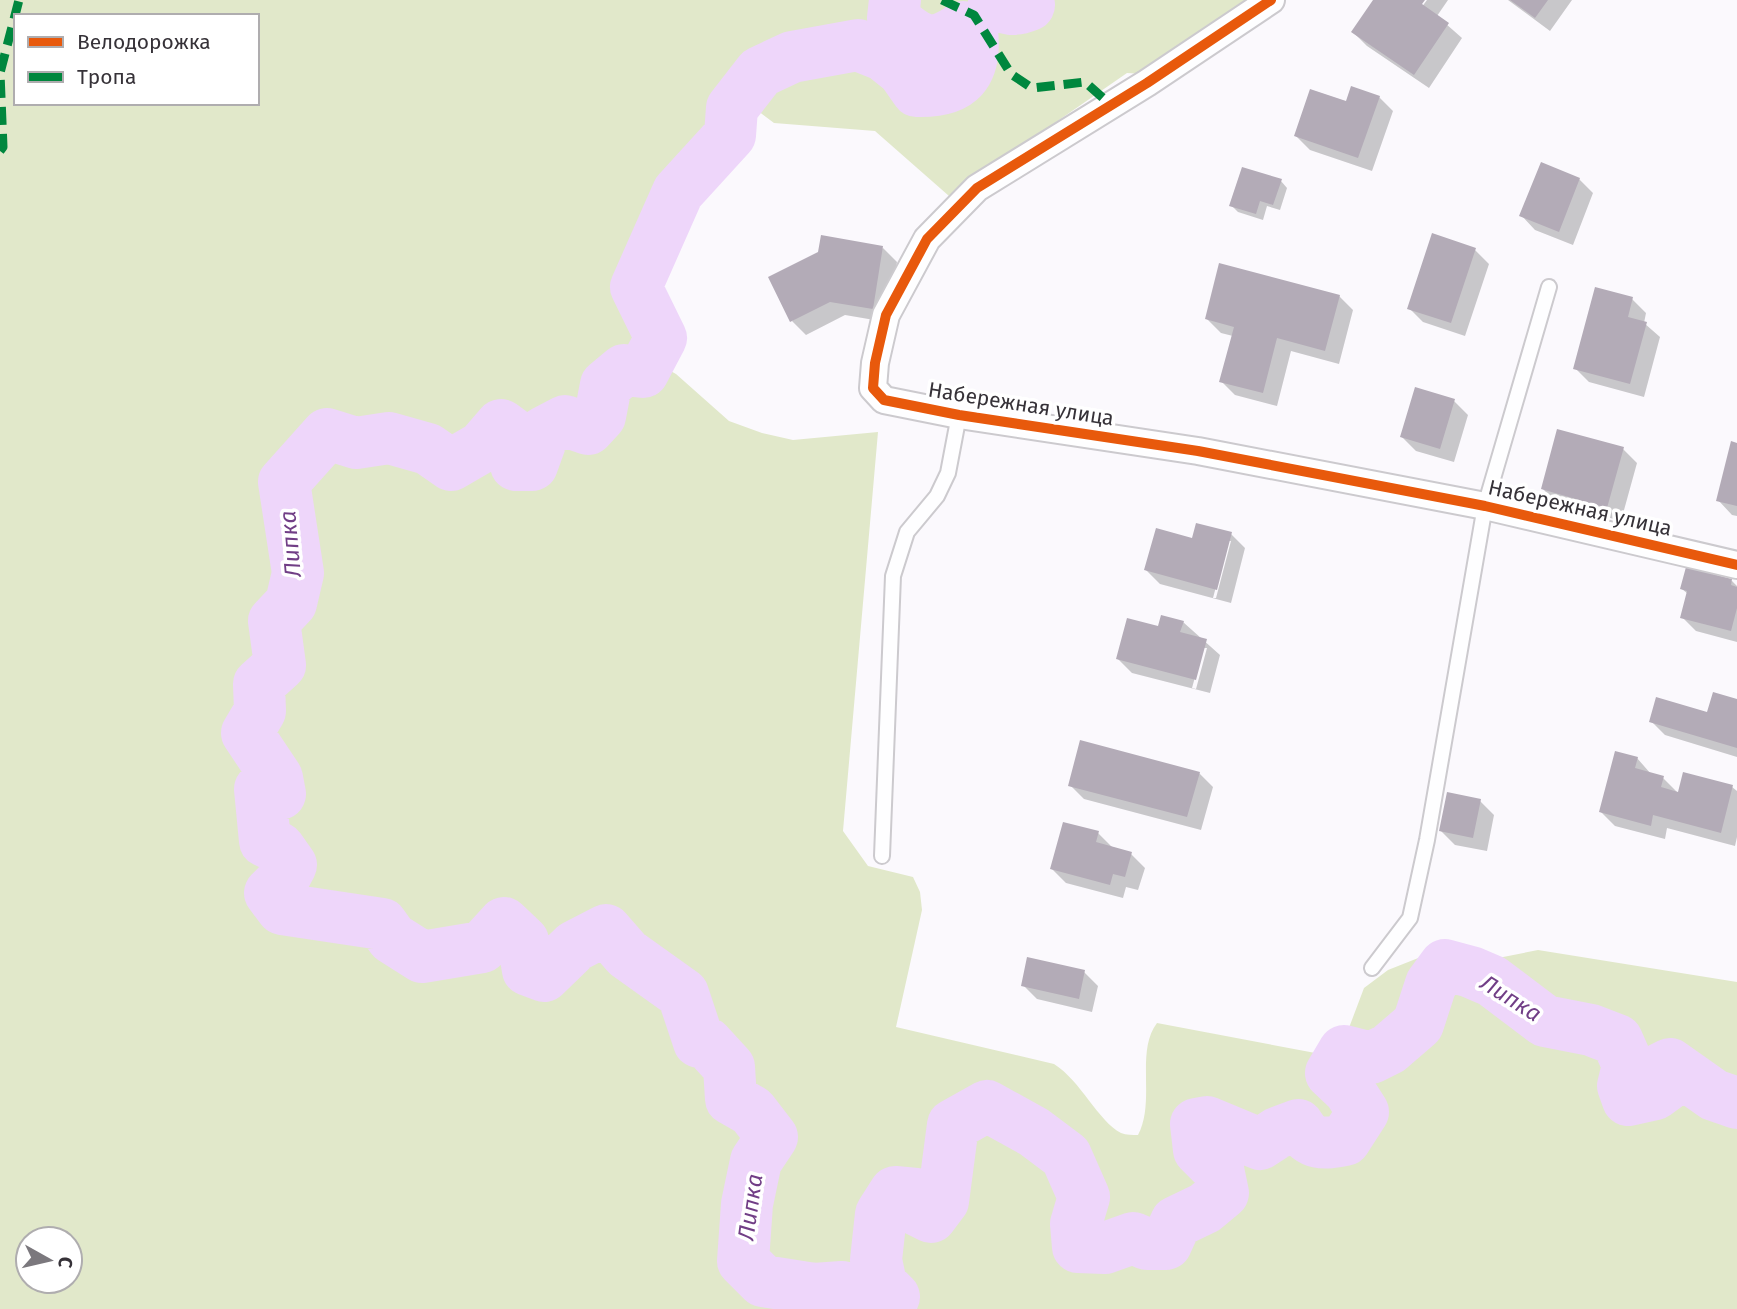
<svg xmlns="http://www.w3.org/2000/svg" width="1737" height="1309" font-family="'Fira Sans',sans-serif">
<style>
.green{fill:#e1e8ca;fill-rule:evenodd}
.shadow{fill:#0003;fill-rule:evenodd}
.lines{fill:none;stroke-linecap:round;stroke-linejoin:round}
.river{stroke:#eed6fa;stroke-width:52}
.building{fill:#b3abb7}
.service-casing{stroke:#cccace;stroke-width:18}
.minor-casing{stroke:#cccace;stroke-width:30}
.service{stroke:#fefeff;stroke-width:14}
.minor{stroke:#fefeff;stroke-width:26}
.quiet{stroke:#00873e;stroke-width:9;stroke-dasharray:18 9;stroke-linecap:butt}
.cycleway-casing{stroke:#fff;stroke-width:15}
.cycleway{stroke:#e8590c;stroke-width:10}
.labels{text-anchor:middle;stroke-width:7;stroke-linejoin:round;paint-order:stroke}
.street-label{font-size:21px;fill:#363238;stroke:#fff}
.water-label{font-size:23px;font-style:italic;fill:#713e86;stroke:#fff}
</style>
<rect width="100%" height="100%" fill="#fbf9fd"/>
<path class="green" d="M0,0H1257L1143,74L1127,73L949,196L875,131L774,123L725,86L638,353L676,374L729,421L762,433L793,440L878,432L843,831L868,866L913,877L920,892L922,910L896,1027L1054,1064C1081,1081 1098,1121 1121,1133C1126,1135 1133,1135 1138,1135C1156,1101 1135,1052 1157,1023L1326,1055L1344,1041L1364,988L1388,970L1446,947L1493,959L1538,950L1737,982V1309H0ZM16,16H257V103H16ZM28,1239H70V1281H28Z"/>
<path class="shadow" d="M1375,0H1423L1418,12L1427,0H1448L1437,16L1462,38L1429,88L1367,46L1353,32Z
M1508,0H1572L1550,31Z
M1379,97L1393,111L1372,171L1310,150L1296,136L1347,103Z
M1579,179L1593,193L1573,245L1535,230L1521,215Z
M1281,181L1287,188L1280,210L1267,206L1263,220L1238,212L1231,205Z
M883,248L897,262L886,322L845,315L806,335L792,321Z
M1475,250L1489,264L1465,336L1423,322L1409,308Z
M1339,296L1353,310L1339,364L1291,351L1277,406L1235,395L1221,381L1233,336L1221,333L1206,318Z
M1632,299L1646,313L1644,323L1660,337L1644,397L1589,382L1575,368Z
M1454,401L1468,415L1454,462L1416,451L1402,437Z
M1737,445V516L1732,515L1718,500Z
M1623,449L1637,463L1621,521L1557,503L1543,489Z
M1231,534L1245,548L1231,603L1160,584L1146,570L1193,540ZM1228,541H1231L1216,598H1213Z
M1732,581L1737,586V642L1696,631L1682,617L1688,594L1682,589Z
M1183,622L1220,655L1210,693L1132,673L1118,659L1159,628ZM1203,648H1207L1196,689L1192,688Z
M1737,701V757L1665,735L1651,721L1708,714Z
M1637,758L1651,774L1663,778L1679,794L1732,787L1737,791V837L1735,846L1667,828L1665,839L1615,826L1601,812Z
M1199,773L1213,787L1201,830L1084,799L1070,785Z
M1480,801L1494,815L1487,851L1455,845L1441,831Z
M1098,833L1112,847L1131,854L1145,868L1138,890L1126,887L1123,898L1066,883L1052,869Z
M1084,972L1098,986L1092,1012L1037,999L1023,985Z"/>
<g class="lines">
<path class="river" d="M994,0C1006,11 1014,11 1029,5L1028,0
M839,1309L846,1299L842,1287L814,1289L763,1281L743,1261L747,1204L756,1161L772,1137L752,1111L731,1099L729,1067L707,1043L699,1042L683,994L627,954L606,930L575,946L544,976L528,970L523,941L504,923L482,947L422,957L392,938L382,924L282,909L270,893L283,880L291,865L279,848L265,841L260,789L280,794L277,778L247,733L260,711L259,684L280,665L274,621L291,603L298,573L284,482L327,434L356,443L389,438L428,449L451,465L482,447L501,425L520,439L516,465H532L544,432L565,421L588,429L600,416L606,385L624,370L643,372L661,338L636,287L678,192L730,135L732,108L760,72L792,57L858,45L883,55L903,71L917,91C960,92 977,74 972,31L963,27C932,49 920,42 893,18L895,0
M887,1309L894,1297L881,1284L876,1260L881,1214L895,1192L916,1194L917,1210L931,1217L943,1201L953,1125L987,1106L1034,1132L1066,1156L1084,1197L1076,1224L1078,1247L1105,1248L1133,1238L1147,1244H1166L1176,1222L1205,1208L1223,1193L1218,1169L1199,1150L1196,1124L1207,1122L1260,1144L1277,1133L1298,1125C1311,1146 1323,1144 1345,1140L1363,1112L1349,1090L1331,1073L1344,1051L1371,1058L1389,1049L1418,1024L1431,984L1445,965L1471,972L1492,981L1545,1021L1591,1030L1617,1040L1628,1065L1623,1086L1628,1100L1655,1094L1666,1086L1656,1071L1670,1064L1714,1095L1737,1103"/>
</g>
<path class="building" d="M1373,0H1425L1422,4L1449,23L1414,75L1351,32Z
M1510,0H1548L1535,18Z
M1351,86L1380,96L1358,158L1294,136L1310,89L1346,101Z
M1541,162L1580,178L1559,232L1519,216Z
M1242,167L1282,179L1273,205L1260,201L1256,214L1229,206Z
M1432,233L1476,248L1451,323L1407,309Z
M821,235L883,246L873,309L830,302L790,322L768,277L818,252Z
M1219,263L1340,295L1325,351L1277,338L1263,393L1219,382L1234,327L1205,319Z
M1595,287L1633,297L1628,317L1647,322L1630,384L1573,369Z
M1415,387L1455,399L1440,449L1400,437Z
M1557,429L1624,447L1607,508L1541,489Z
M1731,441L1737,443V506L1716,501Z
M1196,523L1232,532L1217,590L1144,570L1156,528L1192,538Z
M1686,567L1732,579L1731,585L1737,587V608L1731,631L1680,618L1687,591L1680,589Z
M1161,615L1184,621L1180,632L1207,639L1196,680L1116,659L1127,618L1158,626Z
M1713,692L1737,699V748L1649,722L1656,697L1707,712Z
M1080,740L1200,772L1187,817L1068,786Z
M1615,751L1638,757L1635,768L1664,776L1661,787L1678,792L1683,772L1733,785L1721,833L1653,815L1651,826L1599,812Z
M1447,792L1481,799L1473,838L1439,831Z
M1063,822L1099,831L1096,842L1132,852L1125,877L1113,874L1110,885L1050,869Z
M1027,957L1085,970L1079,999L1021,986Z"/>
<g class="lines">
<defs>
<path id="service" d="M882,856L893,576L907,532L937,496L948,473L959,415
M1372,968L1410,918L1427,840L1485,506L1549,287"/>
<path id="minor" d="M1271,0L1147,83L977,188L927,239L886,315L875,363L873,388L884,400L959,415L1198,451L1485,506L1737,565"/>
</defs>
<use href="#service" class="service-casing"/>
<use href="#minor" class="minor-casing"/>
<use href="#service" class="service"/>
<use href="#minor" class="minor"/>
<path class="quiet" d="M942,0L974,15L1011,74L1032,88L1085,82L1111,105
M0,151L3,147L0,73L19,0"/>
<defs>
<path id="cycleway" d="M1271,0L1147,83L977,188L927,239L886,315L875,363L873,388L884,400L959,415L1198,451L1485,506L1737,565"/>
</defs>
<use href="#cycleway" class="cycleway-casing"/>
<use href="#cycleway" class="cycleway"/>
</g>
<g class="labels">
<g class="street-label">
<text transform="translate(1021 404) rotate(9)" y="7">Набережная улица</text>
<text transform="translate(1580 508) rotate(13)" y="7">Набережная улица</text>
</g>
<g class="water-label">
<text transform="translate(290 544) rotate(-95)" y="8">Липка</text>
<text transform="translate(1511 998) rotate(32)" y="8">Липка</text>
<text transform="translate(750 1207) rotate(-82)" y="8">Липка</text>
</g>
</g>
<rect x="14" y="14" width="245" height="91" fill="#ffffff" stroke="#afadaf" stroke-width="2"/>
<rect x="28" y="37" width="35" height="10" fill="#e8590c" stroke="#afadaf" stroke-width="2"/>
<text x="77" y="49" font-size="21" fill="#363238">Велодорожка</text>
<rect x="28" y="72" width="35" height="10" fill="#00873e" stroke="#afadaf" stroke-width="2"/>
<text x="77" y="84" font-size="21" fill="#363238">Тропа</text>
<g transform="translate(49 1260) rotate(98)"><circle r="33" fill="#ffffff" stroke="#afadaf" stroke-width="2"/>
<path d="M0-5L12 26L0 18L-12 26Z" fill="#7b787d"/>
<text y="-10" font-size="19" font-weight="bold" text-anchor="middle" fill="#363238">С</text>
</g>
</svg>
